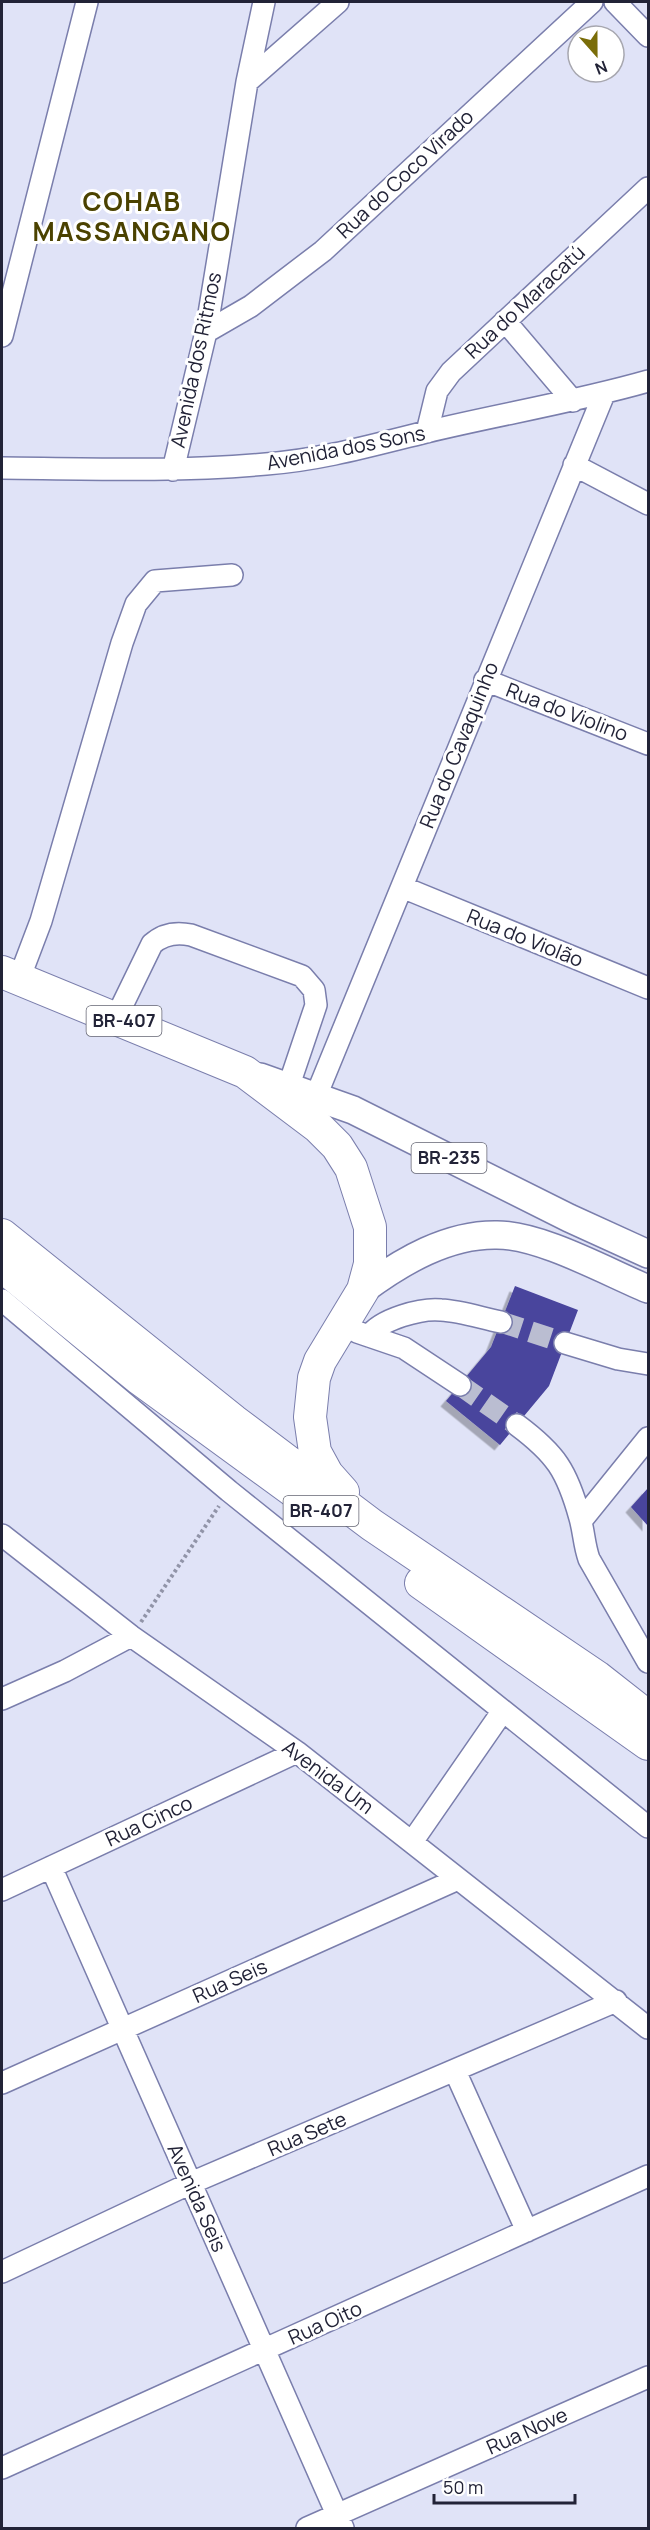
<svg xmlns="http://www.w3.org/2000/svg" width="650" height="2530" font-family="Manrope,sans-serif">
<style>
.building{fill:#48449d;filter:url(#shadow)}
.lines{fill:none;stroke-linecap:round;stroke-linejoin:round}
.minor-tunnel{stroke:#babdd1;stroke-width:21;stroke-dasharray:21 10;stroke-linecap:butt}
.minor-casing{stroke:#7a7eac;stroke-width:24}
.major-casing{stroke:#7a7eac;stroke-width:30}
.highway-casing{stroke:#7a7eac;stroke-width:34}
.path{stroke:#9194a8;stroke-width:4;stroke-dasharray:3 3;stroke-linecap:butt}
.minor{stroke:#fff;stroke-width:21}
.major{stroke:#fff;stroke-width:27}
.highway{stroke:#fff;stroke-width:32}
.labels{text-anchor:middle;stroke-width:6;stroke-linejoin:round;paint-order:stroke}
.shield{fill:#fff;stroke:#646573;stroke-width:1.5}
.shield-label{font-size:18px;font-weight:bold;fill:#222337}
.street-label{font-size:20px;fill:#222337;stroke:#fff}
.district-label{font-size:26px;font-weight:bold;letter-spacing:1.5px;fill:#4b4200;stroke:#fff}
</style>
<defs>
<filter id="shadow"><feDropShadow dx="-5.5" dy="5.5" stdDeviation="0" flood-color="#0004"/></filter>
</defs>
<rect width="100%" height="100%" fill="#e0e3f7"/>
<path class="building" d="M515,1286L578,1310L549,1386L500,1445L446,1401L491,1347Z
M648,1488V1526L631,1507Z"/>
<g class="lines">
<path class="minor-tunnel" d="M501,1322L565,1343
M460,1385L517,1425"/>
<defs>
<path id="minor" d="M615,2L648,36
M247,82L338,2
M505,321L573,401
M206,332L251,306L323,251L592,2
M2,336L87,2
M427,432L437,391L451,372L648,188
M574,465L648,504
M2,468C90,469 178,472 266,464C321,460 373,445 426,432C500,414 575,402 648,381
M173,470L206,332L247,82L264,2
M485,680L648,744
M402,887L648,988
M19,979L41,921L122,643L136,604L155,581L232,575
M116,1018L152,944C163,934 177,932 191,935L302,976L314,990L316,1005L288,1088
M316,1096L604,394
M2,1300L229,1491L648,1827
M357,1332L404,1348L460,1385
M369,1336C381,1319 421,1308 441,1310C461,1311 481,1318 501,1322
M565,1343L618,1359L648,1364
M517,1425C556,1454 567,1471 580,1518C584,1532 584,1545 589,1559L648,1662
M581,1521L648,1438
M2,1535L131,1636L297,1752L648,2028
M2,1699L65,1671L131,1636
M412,1842L502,1712
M51,1867L343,2528
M2,1890L297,1752
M455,2071L527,2231
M2,2083L458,1879
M2,2272L191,2183L616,2001
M2,2468L648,2176
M307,2528L648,2377"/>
<path id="major" d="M260,1077L353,1110L569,1218L648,1254
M363,1290C402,1261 448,1234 497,1235C541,1235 607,1272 648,1289"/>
<path id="highway" d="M2,972L245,1072L318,1127L337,1146L351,1168L370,1227V1264L363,1290L320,1361L314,1378L310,1417L315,1452L327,1474L343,1492
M2,1235L234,1421L372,1525L597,1677L648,1717
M2,1266L140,1379L310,1503
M421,1583L648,1744"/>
</defs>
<use href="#minor" class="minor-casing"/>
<use href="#major" class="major-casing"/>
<use href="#highway" class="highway-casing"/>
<path class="path" d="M141,1622L219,1506"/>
<use href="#minor" class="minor"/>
<use href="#major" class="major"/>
<use href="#highway" class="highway"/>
</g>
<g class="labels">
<g class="shield">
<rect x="86.5" y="1006" width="75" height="30" rx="4.5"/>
<rect x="411.5" y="1143" width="75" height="30" rx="4.5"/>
<rect x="283.5" y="1496" width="75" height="30" rx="4.5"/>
</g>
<g class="shield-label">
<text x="124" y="1027">BR-407</text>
<text x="449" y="1164">BR-235</text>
<text x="321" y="1517">BR-407</text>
</g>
<g class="street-label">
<text transform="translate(405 174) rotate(-43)" y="7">Rua do Coco Virado</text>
<text transform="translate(525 302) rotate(-43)" y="7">Rua do Maracatú</text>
<text transform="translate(196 360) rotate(-78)" y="7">Avenida dos Ritmos</text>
<text transform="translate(346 448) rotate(-11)" y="7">Avenida dos Sons</text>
<text transform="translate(567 712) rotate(21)" y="7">Rua do Violino</text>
<text transform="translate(459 745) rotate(-68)" y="7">Rua do Cavaquinho</text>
<text transform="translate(525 938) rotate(22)" y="7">Rua do Violão</text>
<text transform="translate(328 1777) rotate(37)" y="7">Avenida Um</text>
<text transform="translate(149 1821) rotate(-25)" y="7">Rua Cinco</text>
<text transform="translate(230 1981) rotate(-24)" y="7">Rua Seis</text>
<text transform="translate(307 2134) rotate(-23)" y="7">Rua Sete</text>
<text transform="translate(197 2198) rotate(66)" y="7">Avenida Seis</text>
<text transform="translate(325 2323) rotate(-24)" y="7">Rua Oito</text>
<text transform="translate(527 2431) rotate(-24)" y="7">Rua Nove</text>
</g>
<g class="district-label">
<text x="132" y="211">COHAB<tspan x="132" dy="30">MASSANGANO</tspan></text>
</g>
</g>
<rect width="650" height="2530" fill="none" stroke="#222337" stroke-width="6"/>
<g transform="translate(596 54) rotate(159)"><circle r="28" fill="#ffffff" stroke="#a7a7af" stroke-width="1.5"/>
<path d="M0-4.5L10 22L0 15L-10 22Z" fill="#7a6d09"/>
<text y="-9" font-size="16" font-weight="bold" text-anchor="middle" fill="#222337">N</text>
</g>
<path d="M434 2494v9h141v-9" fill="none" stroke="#222337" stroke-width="3"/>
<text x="443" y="2494" font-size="18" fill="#222337" stroke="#ffffff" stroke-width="4.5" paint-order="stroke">50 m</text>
</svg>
